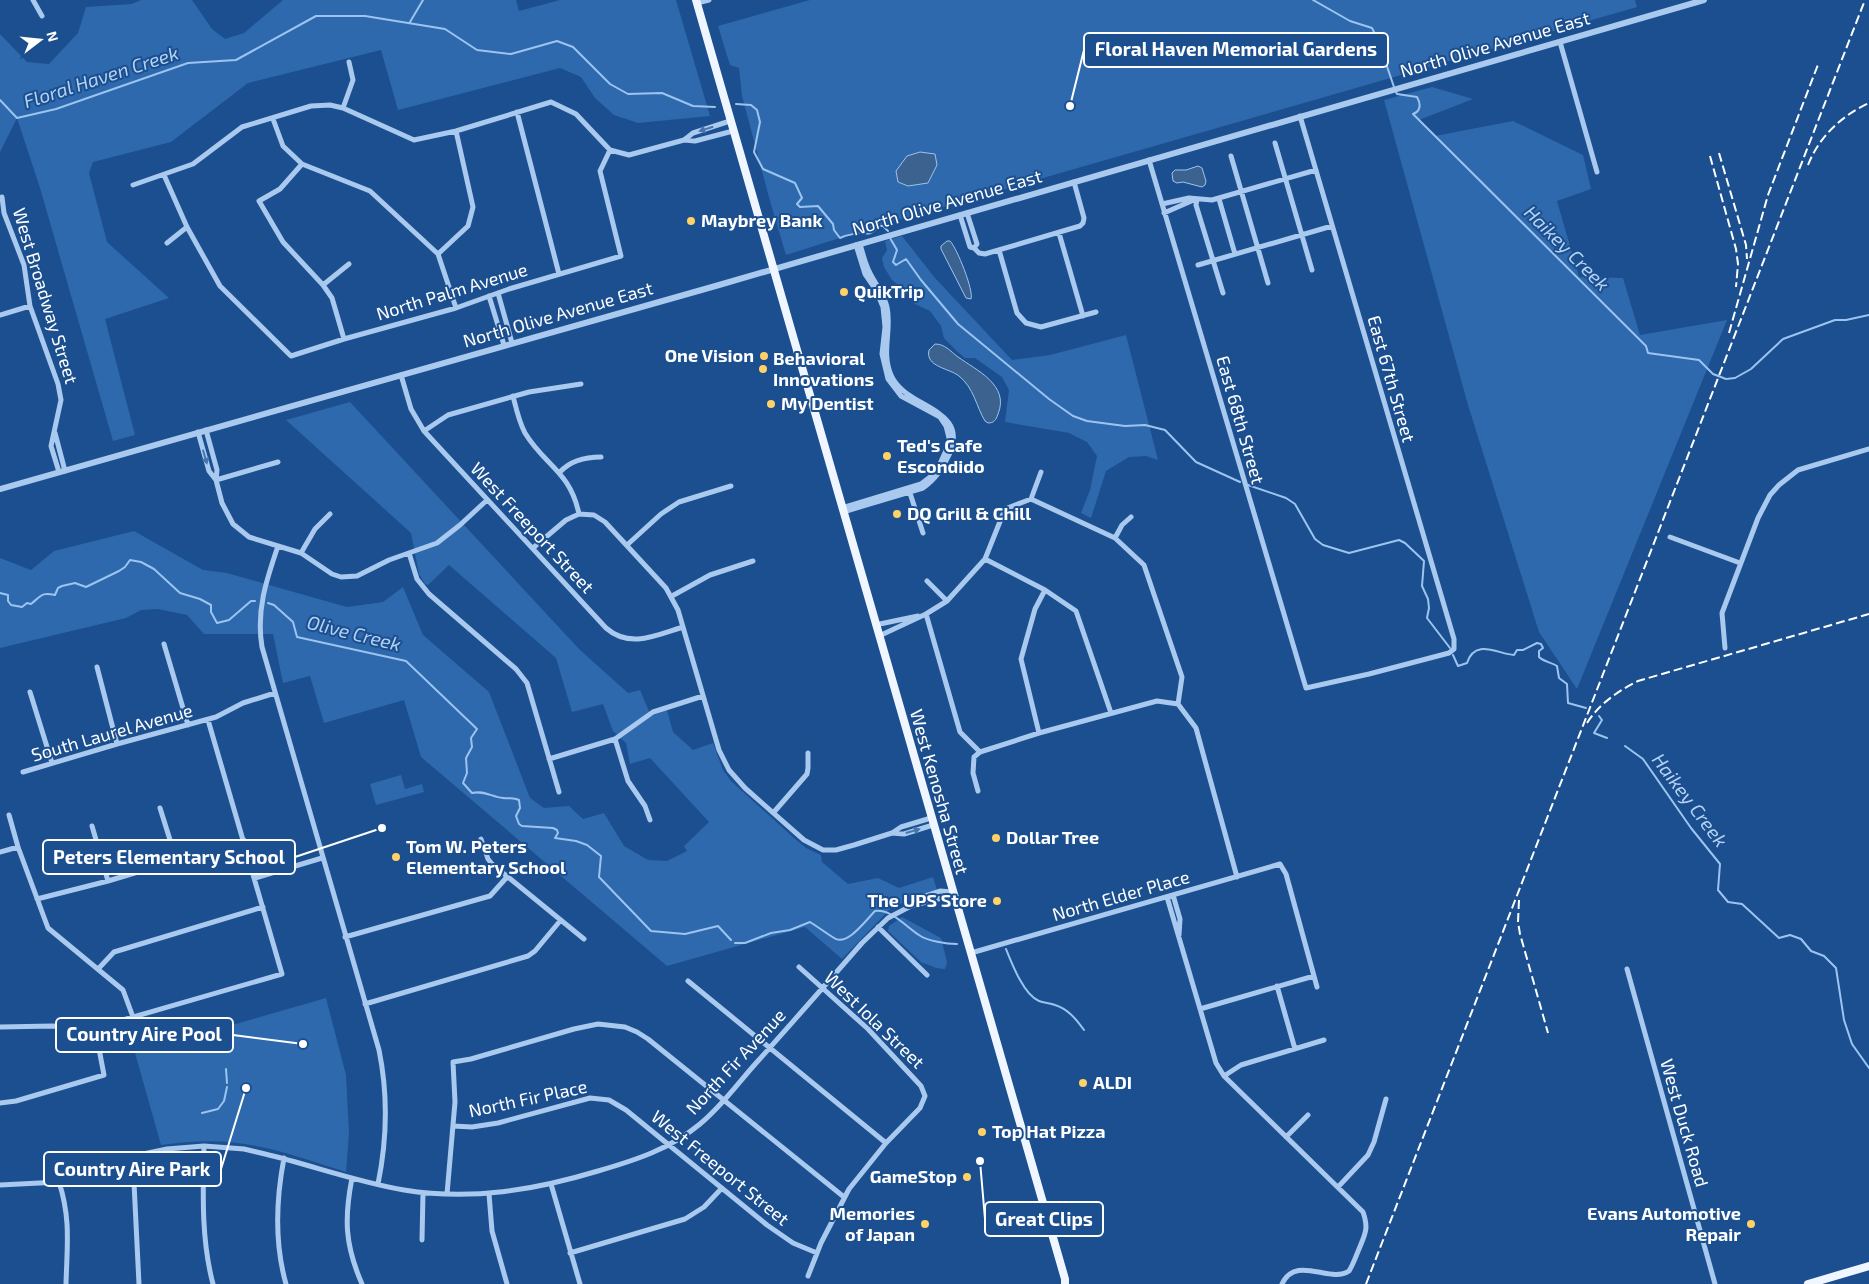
<svg xmlns="http://www.w3.org/2000/svg" width="1869" height="1284" font-family="'Exo 2',sans-serif">
<style>
.green{fill:#2e69ad}
.water{fill:#3c6290;stroke:#9cc4f0}
.lines{fill:none;stroke-linecap:round;stroke-linejoin:round}
.stream{stroke:#9cc4f0;stroke-width:2}
.minor{stroke:#a9c9ee;stroke-width:5}
.tertiary{stroke:#a9c9ee;stroke-width:6}
.primary{stroke:#f0f6ff;stroke-width:8}
.rail{stroke:#fff;stroke-width:2;stroke-dasharray:9 4;stroke-linecap:butt}
.oneway{fill:#4674ac}
.poi-dot{fill:#ffd166;stroke:#1b4f8f;stroke-width:2}
.labels{text-anchor:middle;stroke-width:4;stroke-linejoin:round;paint-order:stroke}
.street-label{font-size:18px;fill:#fff;stroke:#1b4f8f}
.poi-label{font-size:18px;font-weight:bold;fill:#fff;stroke:#1b4f8f;text-anchor:start}
.water-label{font-size:19px;font-style:italic;fill:#b5d3f5;stroke:#1b4f8f}
.leader{fill:none;stroke:#fff;stroke-width:2}
.callout-dot{fill:#fff;stroke:#1b4f8f;stroke-width:2}
.callout{fill:#1b4f8f;stroke:#fff;stroke-width:2}
.callout-label{font-size:19px;text-anchor:middle;font-weight:bold;fill:#fff}
</style>
<rect width="100%" height="100%" fill="#1b4f8f"/>
<path class="green" d="M141,0H192L212,29L225,39L244,33L283,0H516L519,11L560,0H676L710,116L638,123L614,115L595,98L581,77L560,68L398,110L381,50L248,83L171,142L93,162L89,173L107,242L169,298L105,319L135,435L113,441L40,188L17,118L0,152V34L27,62L49,64L78,33L86,7L132,4Z
M810,0H1635L1637,7L894,221L786,255L770,201L742,96L739,68L730,65L718,26Z
M1432,87L1473,99L1419,120L1435,136L1513,121L1583,155L1591,189L1557,201L1579,277L1623,278L1640,335L1727,320L1577,689L1539,632L1468,405L1384,100Z
M902,236L935,278L1012,360L1050,355L1126,335L1158,460L1146,456L1129,457L1106,471L1091,518L1081,513L1090,490L1097,456L1087,442L1069,433L1005,422L1009,390L1002,377L975,358H965L958,352L944,338L941,326L930,311L915,304L904,290L892,280L884,267L882,258L887,250L885,241Z
M350,402L579,649L628,693L640,690L651,716L667,710L673,732L693,750L713,743L723,770L731,781L795,839L806,848L821,855L822,862L848,884L878,878L899,888L933,877L937,890L892,907L842,959L805,927L667,966L421,757L404,700L324,723L310,676L283,683L273,634H204L187,615L158,609L141,610L126,618L0,648V558L31,570L54,551L134,531L203,570L227,573L347,607L383,602L403,587L423,635L489,692L530,798L544,808L569,806L583,819L604,813L624,846L648,860L667,861L687,851L684,846L709,822L650,758L630,764L626,743L613,731L603,704L572,712L556,658L449,565L428,585L425,584L419,574L411,533L286,420Z
M401,775L405,789L422,784L424,792L376,805L370,784Z
M902,917L941,938L947,962L945,969C934,969 932,965 922,963L888,931L889,926Z
M326,998L346,1075L349,1133L346,1172C308,1160 270,1146 230,1142C208,1140 184,1142 161,1145L135,1053Z"/>
<path class="water" d="M920,152L935,154L937,165L928,183L908,186L898,182L896,171L907,156Z
M1198,166L1202,168L1206,181L1205,185L1202,187L1183,182L1177,183L1173,181L1172,173L1175,170H1186Z
M947,241H950C957,248 974,291 971,299L966,298L941,249V246Z
M935,344C945,344 950,351 958,357C976,370 1010,385 998,414C996,420 994,423 988,423L985,421C976,406 974,388 959,376C949,368 925,367 929,350Z"/>
<g class="lines">
<path class="stream" d="M1313,0L1350,21L1372,28L1378,40L1394,87
M410,22L423,0
M1396,92L1397,94L1417,97C1421,104 1421,111 1413,114L1646,346L1648,353L1699,360L1713,374L1726,379L1735,378L1751,369L1783,339L1835,320H1846L1869,315
M0,100L17,118L56,109L188,63L236,60L316,16H365L445,29L477,50L511,54L557,41L573,47L610,84L628,94L662,93L693,106L715,107
M736,104L751,105L757,110L760,122L754,152L763,169L795,183L802,198L797,204L800,207L818,206L833,224L834,230L840,238C848,234 853,235 861,232C870,236 873,232 880,226H883L888,231
M890,238L897,250L893,262L896,265L906,259L921,280L958,324L1049,399L1073,416L1087,421L1125,426L1145,425L1165,430L1196,462L1240,482
M1248,485L1286,498L1295,504L1315,539L1323,545L1349,553L1399,540L1405,543L1424,561L1422,586L1428,599L1429,608L1427,618L1450,648
M0,593L8,595V601L11,605L22,607L27,603L31,604C42,595 42,592 55,595L58,588L62,586L75,583L86,587L119,571L125,567L130,560L141,562L154,569L180,593L200,599L211,605V612L217,623L229,620L251,601H255
M268,603L274,605L293,622L297,637L406,661L477,729L471,738L472,747L466,758L467,773L463,783L472,793C484,790 492,797 503,798C510,799 513,797 519,800L520,808L516,816L519,824L522,826L553,828L557,830L558,833L555,838L576,841L587,845L601,856L599,877L651,931L685,934L718,926L731,940
M1453,655L1458,666L1467,663C1475,638 1498,654 1514,655L1517,650H1523L1537,643L1541,644L1543,648L1539,651V657C1544,662 1551,662 1557,666L1559,678L1567,684L1568,703L1586,708
M1599,716L1602,720L1594,733L1607,738
M1625,746L1643,759L1691,828L1720,864L1718,890L1728,902L1742,904L1779,938L1790,935L1801,939L1811,951L1824,956L1836,968L1844,1020L1852,1044L1869,1068
M735,943H745L771,933L790,930L810,922C818,927 826,933 834,938C847,947 866,920 875,911C892,909 906,927 919,935C927,941 947,944 957,944
M1006,949C1012,964 1024,995 1039,1001C1044,1003 1050,1003 1055,1005C1068,1009 1076,1019 1084,1030
M226,1069L227,1083
M202,1113L218,1109L224,1101L227,1087"/>
<path class="minor" d="M33,0L42,16
M697,3L709,0
M1560,42L1597,172
M343,108L353,80L349,62
M517,112L559,274
M273,119L283,146L302,164L370,191L438,254L456,308
M684,140L693,133L730,121
M1275,143L1312,270
M1231,156L1268,283
M1149,160L1306,688L1369,674L1449,653L1454,649V639L1300,116
M302,164L280,189L259,201L283,242L323,285L332,298L344,339
M164,175L187,227L220,286L291,356L344,339L456,308L509,289L621,256L600,171L610,150
M133,185L193,164L242,127L311,106L330,105L343,108L414,140L456,131L551,102L576,114L610,150L629,155L684,140L695,141L733,131
M2,197L4,213L24,265L30,306L58,384L61,400L51,446L59,472
M1197,199L1196,205L1223,293
M1219,199L1235,254
M1162,204L1189,198L1212,200L1316,170
M1164,213L1196,199
M960,215L970,247L974,248L977,244L967,213
M1059,233L1083,316
M167,243L187,227
M974,248L979,253L985,254L1080,226L1083,223L1084,218L1074,182
M999,250L1017,313L1026,323L1041,327L1096,312
M438,254L468,226L473,207L456,131
M1198,265L1332,226
M323,285L349,264
M498,293L512,343
M489,296L504,345
M0,315L30,306
M401,375L411,409L424,431L606,628C630,649 657,635 683,627
M513,396C516,408 519,422 525,433C545,466 570,471 579,514L594,515L605,522L666,588L678,610L719,750L729,770L745,788L804,840L823,850H836L854,845L892,833L901,827L931,818
M206,430L217,470L216,480L222,503L233,524L249,537L301,553L332,574L341,577L357,576L389,560L437,543L460,525L487,500
M424,431L448,415L529,392L581,384
M198,432L209,471L216,480
M55,433L65,471
M560,472C571,460 585,457 601,457
M216,480L278,462
M909,490L923,533
M1031,499L1041,472
M842,508L921,484L934,474L939,466L948,446L949,438L946,426L940,417L901,396L888,379L882,354L885,327L883,307L876,290L865,274L856,245
M843,512L923,488C936,479 942,469 949,455C971,407 905,409 891,375C881,352 892,330 887,307C884,294 876,285 870,273C865,264 863,254 860,244
M1670,537L1740,563
M1115,538L1122,525L1131,517
M627,545L661,514L679,502L731,486
M278,546C266,581 256,611 262,647L379,1050C388,1094 387,1140 378,1184
M533,548L566,520L579,514
M301,553L315,529L330,514
M409,553L417,579L429,594L516,669L527,683L559,792
M985,559L1045,590L1076,611L1111,713
M927,581L947,601
M672,596L710,575L753,561
M926,614L960,732L980,752L974,757L973,773L978,791
M875,625L918,616
M879,636L926,614L947,601L985,559L1005,509L1031,499L1115,538L1144,565L1182,677L1178,704L1196,728L1237,877
M164,644L188,725
M1725,648L1722,613L1758,518L1770,495L1779,485L1798,470L1869,449
M97,667L117,744
M30,692L52,763
M1039,733L1021,659L1035,609L1045,590
M615,739L628,781L645,806L650,820
M980,752L1039,733L1157,701L1178,704
M549,759L615,739L653,712L703,696
M23,772L117,744L216,717L243,703L275,693
M160,808L176,859
M774,812L807,774L808,768V753
M9,815L18,847L48,928L123,990L133,1017
M92,826L108,881
M892,833L904,834L933,825
M481,839L488,859L492,864L584,939
M0,852L18,847
M255,878L322,858
M940,891L952,892L942,898L911,906L925,896Z
M1173,895L1180,919L1179,935
M1167,897L1216,1063L1224,1076L1363,1212C1369,1229 1365,1234 1359,1249C1356,1256 1353,1265 1349,1271C1330,1284 1296,1254 1282,1284
M37,899L108,881L244,840
M878,927L927,975
M345,937L490,896L507,877
M971,953L1280,864L1286,874L1317,987
M799,967L868,1029L921,1086L925,1096L920,1108L886,1143L849,1189L821,1243L808,1276
M99,968L114,952L263,907
M1627,969L1715,1284
M688,981L886,1143
M1277,986L1295,1049
M365,1004L528,956L535,951L560,921
M1200,1009L1314,976
M0,1027L52,1026L95,1028L282,974L208,720
M1224,1076L1241,1065L1324,1040
M0,1103L16,1101L104,1075L95,1028
M453,1126L472,1127L498,1123L590,1098L609,1100L626,1110L767,1225L793,1243L817,1253
M1286,1137L1308,1115
M204,1146C203,1192 201,1239 213,1284
M129,1157L134,1183L139,1284
M284,1158C276,1200 274,1242 286,1284
M352,1178C344,1219 345,1245 362,1284
M59,1182C71,1219 67,1246 66,1284
M551,1184L580,1284
M0,1185L59,1182L129,1157L167,1149L204,1146L244,1149L265,1154C311,1165 357,1182 404,1190C471,1201 535,1190 598,1171C636,1160 670,1149 700,1124C722,1106 738,1083 757,1062C792,1023 827,983 862,943L888,918L911,906
M1338,1187L1368,1155L1374,1142L1386,1099
M447,1194L455,1102L453,1062L471,1059L574,1029L598,1024L625,1027L637,1032L648,1039L844,1197
M489,1194L492,1231L507,1284
M422,1240L423,1193
M570,1253L685,1219L704,1207L722,1188"/>
<path class="tertiary" d="M0,489L719,285L1704,0"/>
<path class="primary" d="M696,0L1065,1279V1284
M1808,1284L1869,1266"/>
<path class="rail" d="M1719,153L1746,245L1747,259
M1710,156L1736,249L1738,264L1736,287
M1808,165C1819,137 1841,116 1869,103
M1729,333L1768,195L1819,62
M1587,723C1599,704 1618,691 1638,681L1869,614
M1519,900L1518,922L1520,934L1548,1033
M1366,1284L1865,0"/>
</g>
<defs><path id="oneway-solid" d="M-6-.8H1V-3.2L6.5 0L1 3.2V.8H-6Z" transform="scale(1.25)"/></defs>
<g class="oneway">
<use href="#oneway-solid" transform="translate(706 129) rotate(163)"/>
<use href="#oneway-solid" transform="translate(205 457) rotate(74)"/>
<use href="#oneway-solid" transform="translate(913 831) rotate(-16)"/>
</g>
<g class="poi-dot">
<circle cx="691" cy="221" r="5"/>
<circle cx="844" cy="292" r="5"/>
<circle cx="764" cy="356" r="5"/>
<circle cx="763" cy="369" r="5"/>
<circle cx="771" cy="404" r="5"/>
<circle cx="887" cy="456" r="5"/>
<circle cx="897" cy="514" r="5"/>
<circle cx="996" cy="838" r="5"/>
<circle cx="396" cy="857" r="5"/>
<circle cx="997" cy="901" r="5"/>
<circle cx="1083" cy="1083" r="5"/>
<circle cx="982" cy="1132" r="5"/>
<circle cx="967" cy="1177" r="5"/>
<circle cx="925" cy="1224" r="5"/>
<circle cx="1751" cy="1224" r="5"/>
</g>
<g class="labels">
<g class="street-label">
<text transform="translate(1495 45) rotate(-16)" y="6">North Olive Avenue East</text>
<text transform="translate(947 203) rotate(-16)" y="6">North Olive Avenue East</text>
<text transform="translate(452 292) rotate(-17)" y="6">North Palm Avenue</text>
<text transform="translate(45 296) rotate(73)" y="6">West Broadway Street</text>
<text transform="translate(558 315) rotate(-16)" y="6">North Olive Avenue East</text>
<text transform="translate(1391 379) rotate(74)" y="6">East 67th Street</text>
<text transform="translate(1240 420) rotate(74)" y="6">East 68th Street</text>
<text transform="translate(532 528) rotate(47)" y="6">West Freeport Street</text>
<text transform="translate(112 733) rotate(-16)" y="6">South Laurel Avenue</text>
<text transform="translate(939 792) rotate(74)" y="6">West Kenosha Street</text>
<text transform="translate(1121 896) rotate(-16)" y="6">North Elder Place</text>
<text transform="translate(874 1020) rotate(44)" y="6">West Iola Street</text>
<text transform="translate(736 1062) rotate(-47)" y="6">North Fir Avenue</text>
<text transform="translate(528 1099) rotate(-12)" y="6">North Fir Place</text>
<text transform="translate(1684 1123) rotate(74)" y="6">West Duck Road</text>
<text transform="translate(720 1168) rotate(39)" y="6">West Freeport Street</text>
</g>
<g class="poi-label">
<text x="701" y="227">Maybrey Bank</text>
<text x="854" y="298">QuikTrip</text>
<text x="754" y="362" text-anchor="end">One Vision</text>
<text x="773" y="365">Behavioral<tspan x="773" dy="21">Innovations</tspan></text>
<text x="781" y="410">My Dentist</text>
<text x="897" y="452">Ted's Cafe<tspan x="897" dy="21">Escondido</tspan></text>
<text x="907" y="520">DQ Grill &amp; Chill</text>
<text x="1006" y="844">Dollar Tree</text>
<text x="406" y="853">Tom W. Peters<tspan x="406" dy="21">Elementary School</tspan></text>
<text x="987" y="907" text-anchor="end">The UPS Store</text>
<text x="1093" y="1089">ALDI</text>
<text x="992" y="1138">Top Hat Pizza</text>
<text x="957" y="1183" text-anchor="end">GameStop</text>
<text x="915" y="1220" text-anchor="end">Memories<tspan x="915" dy="21">of Japan</tspan></text>
<text x="1741" y="1220" text-anchor="end">Evans Automotive<tspan x="1741" dy="21">Repair</tspan></text>
</g>
<g class="water-label">
<text transform="translate(101 77) rotate(-18)" y="7">Floral Haven Creek</text>
<text transform="translate(1567 248) rotate(45)" y="7">Haikey Creek</text>
<text transform="translate(354 633) rotate(14)" y="7">Olive Creek</text>
<text transform="translate(1690 800) rotate(53)" y="7">Haikey Creek</text>
</g>
</g>
<path class="leader" d="M1070 106L1084 50M382 828L295 857M303 1044L233 1035M246 1088L221 1169M980 1161L985 1219"/>
<g class="callout-dot">
<circle cx="1070" cy="106" r="5"/>
<circle cx="382" cy="828" r="5"/>
<circle cx="303" cy="1044" r="5"/>
<circle cx="246" cy="1088" r="5"/>
<circle cx="980" cy="1161" r="5"/>
</g>
<g class="callout">
<rect x="1084" y="33" width="304" height="34" rx="5"/>
<rect x="43" y="840" width="252" height="34" rx="5"/>
<rect x="56" y="1018" width="177" height="34" rx="5"/>
<rect x="44" y="1152" width="177" height="34" rx="5"/>
<rect x="985" y="1202" width="118" height="34" rx="5"/>
</g>
<g class="callout-label">
<text x="1236" y="56">Floral Haven Memorial Gardens</text>
<text x="169" y="864">Peters Elementary School</text>
<text x="144" y="1041">Country Aire Pool</text>
<text x="132" y="1176">Country Aire Park</text>
<text x="1044" y="1226">Great Clips</text>
</g>
<g transform="translate(40 40) rotate(74)" stroke="#1b4f8f" stroke-width="4" paint-order="stroke">
<path d="M0-4L9 19L0 12L-9 19Z" fill="#ffffff"/>
<text y="-8" font-size="14" font-weight="bold" text-anchor="middle" fill="#ffffff">N</text>
</g>
</svg>
